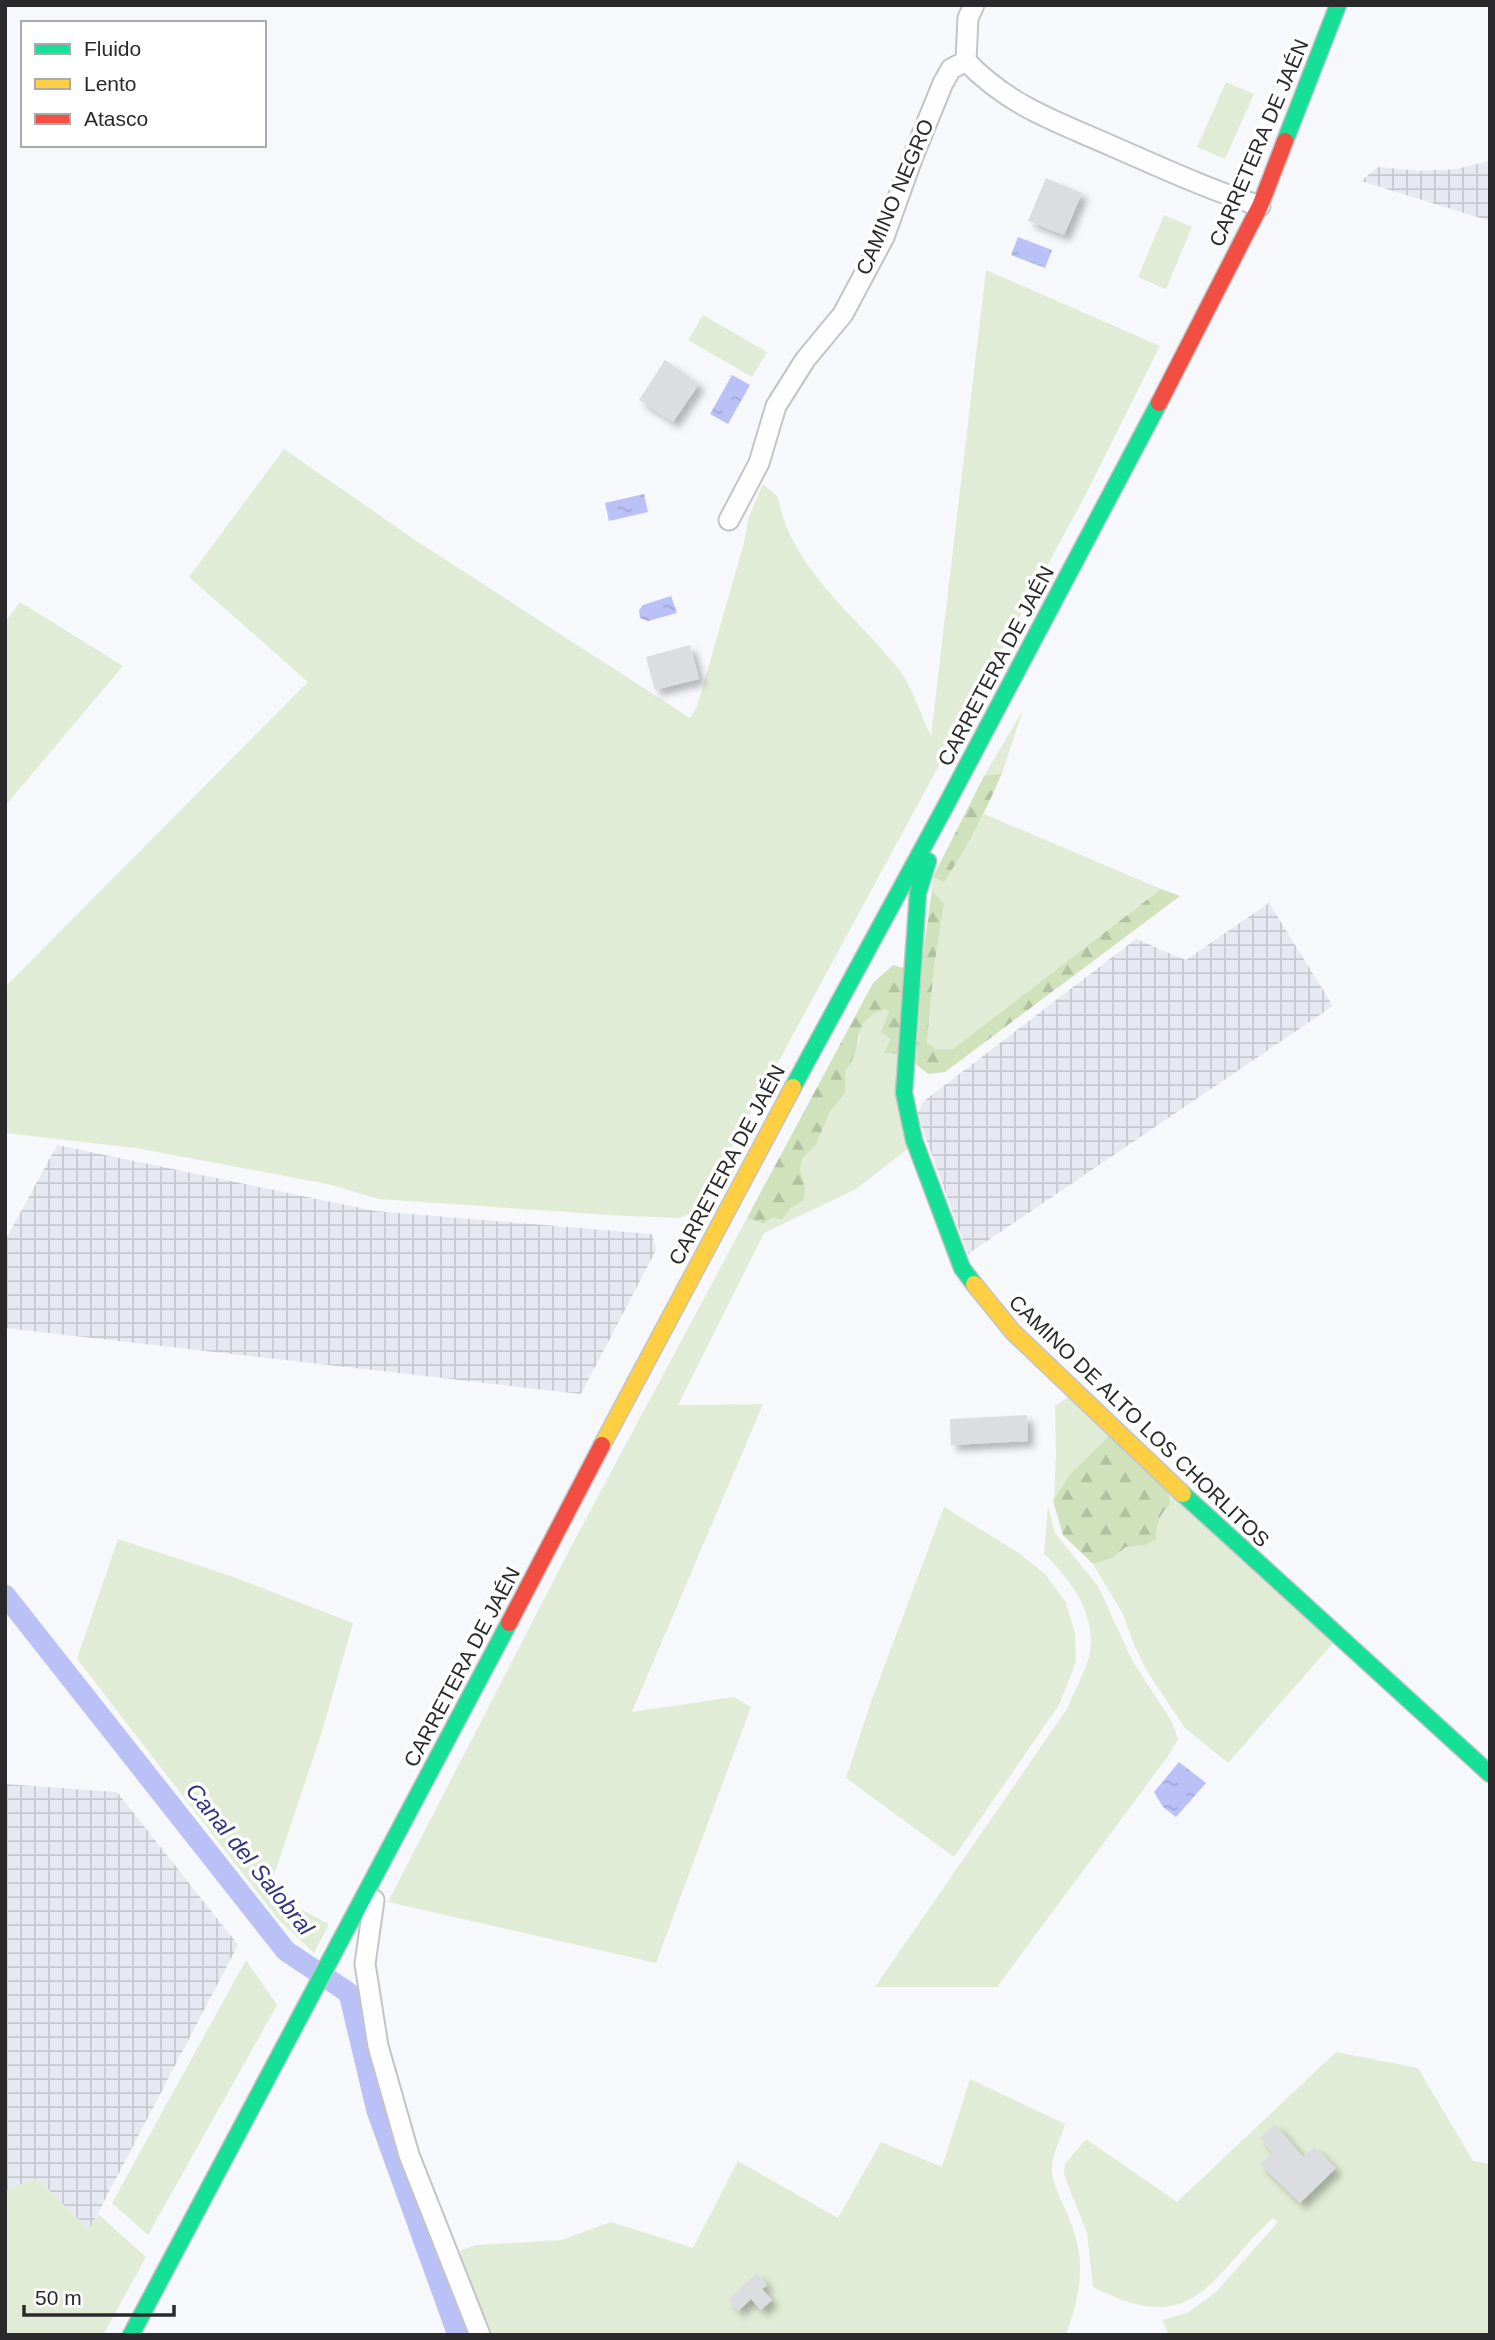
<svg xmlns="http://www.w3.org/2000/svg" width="1495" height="2340" font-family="Helvetica,sans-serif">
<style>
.industrial{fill:url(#industrial-grid)}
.green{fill:#e0ecd5}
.forest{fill:url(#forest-firs)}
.water{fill:url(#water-ripples)}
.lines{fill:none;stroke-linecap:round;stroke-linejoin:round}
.canal{stroke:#bac1f6;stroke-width:21}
.building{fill:#dcdde0;filter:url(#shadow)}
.street-casing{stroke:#c3c4c7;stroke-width:23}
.fast-casing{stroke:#c3c4c7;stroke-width:19}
.slow-casing{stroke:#c3c4c7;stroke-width:19}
.jam-casing{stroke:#c3c4c7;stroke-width:19}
.street{stroke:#fefeff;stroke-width:19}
.fast{stroke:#16e098;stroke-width:16}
.slow{stroke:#ffcf43;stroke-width:16}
.jam{stroke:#f24e42;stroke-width:16}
.labels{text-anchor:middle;stroke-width:7;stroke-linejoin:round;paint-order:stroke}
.street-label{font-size:21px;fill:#2a2a2c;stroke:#fff}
.water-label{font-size:23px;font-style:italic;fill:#323286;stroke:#fff}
</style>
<defs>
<pattern id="industrial-grid" width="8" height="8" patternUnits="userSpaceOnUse" patternTransform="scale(1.75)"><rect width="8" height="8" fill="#e7e9f2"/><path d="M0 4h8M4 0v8" fill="none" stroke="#c6c8d0"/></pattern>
<pattern id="forest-firs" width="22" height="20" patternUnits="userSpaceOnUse" patternTransform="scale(1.75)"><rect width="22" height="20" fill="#cfe2bb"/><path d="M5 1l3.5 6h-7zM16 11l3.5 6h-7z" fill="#b2c2a1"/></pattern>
<pattern id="water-ripples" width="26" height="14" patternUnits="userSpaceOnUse" patternTransform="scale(1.75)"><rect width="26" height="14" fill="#bac1f6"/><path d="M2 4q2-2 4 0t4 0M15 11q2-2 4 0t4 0" fill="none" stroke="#a0a6d3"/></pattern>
<filter id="shadow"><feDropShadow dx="6" dy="6" stdDeviation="3.5" flood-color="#0004"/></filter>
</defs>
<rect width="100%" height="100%" fill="#f7f8fc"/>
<path class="industrial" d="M1490,161V221L1361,181L1378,167L1421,171L1456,169Z
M1269,903L1333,1006L968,1254L917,1114L924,1101L1136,939L1186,960Z
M57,1145L375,1211L652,1234L656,1250L581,1394L5,1328V1241Z
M5,1784L117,1792L238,1945L89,2230L37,2178L5,2191Z"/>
<path class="green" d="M1226,82L1254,94L1225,159L1197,147Z
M1164,215L1192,227L1166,289L1138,277Z
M986,270L1160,346L1085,496L698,1210L679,1218L625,1216L379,1199L328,1184L136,1148L5,1133V987L308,682L189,577L284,449L415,540L690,718L697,707L744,543L748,519L763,484L778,497C790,567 855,615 898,668C913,688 920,714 931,736Z
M703,315L767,352L752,377L688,340Z
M20,602L123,666L5,806V622Z
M1023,710L1002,773L984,776Z
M984,814L1161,889L953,1049H936L927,1044L934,967L944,904L932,890L933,877L943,881Z
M884,1009L889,1012L891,1038L901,1054L910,1147L856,1189L764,1233L678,1405L763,1404L632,1712L734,1697L751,1707L656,1963L388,1902L574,1541L747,1218L762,1224L805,1187L799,1169L802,1159L816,1145L830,1112L845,1093V1071L859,1041L861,1026L869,1014Z
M1071,1395L1112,1433L1070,1474L1054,1501L1056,1453L1055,1406Z
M1168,1485L1335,1641L1228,1763L1185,1728L1147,1671L1134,1645L1123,1614L1093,1564L1112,1558L1126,1547L1146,1545L1156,1526Z
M1048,1506L1055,1533L1098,1586L1132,1660L1172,1722L1178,1739L1168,1756L997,1987H875L1067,1709C1073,1694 1081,1679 1087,1664C1101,1621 1074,1582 1044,1554Z
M944,1507L1019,1553L1046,1575L1066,1603L1075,1633L1076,1662L1059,1705L954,1857L846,1778L872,1699Z
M118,1539L228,1575L353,1623L321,1735L273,1878L278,1894L293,1905L329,1924L314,1953L278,1919L77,1659Z
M246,1960L277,2005L148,2235L112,2203Z
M1336,2052L1418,2068L1473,2161L1490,2164V2335H1169L1162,2320L1187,2313L1216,2292L1278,2222L1273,2218C1208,2278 1196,2340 1093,2287L1087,2233L1064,2175L1065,2164L1086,2139L1177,2202Z
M970,2079L1065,2124C1061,2138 1051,2157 1052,2171C1053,2187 1063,2203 1069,2218C1087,2262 1081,2291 1066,2335H484L458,2259L461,2250L477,2245L561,2240L611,2222L693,2248L738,2161L838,2218L881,2142L942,2167Z
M37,2178L89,2230L98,2214L146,2257L103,2335H5V2191Z"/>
<path class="forest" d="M1002,773C986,811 967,847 944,882L933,877L984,776Z
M1161,889L1180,896L945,1072L928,1074L916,1064L923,955L932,890L944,904L934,967L927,1043L936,1049H953Z
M893,965L904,968L901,1054L884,1053L891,1039L881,1032L889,1012L884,1009C847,1023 867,1045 845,1071V1093L830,1112L816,1145L802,1159L800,1169L805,1187L804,1200L790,1208L782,1220L773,1217L763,1224L747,1218L873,983Z
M1112,1433L1168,1485L1170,1504C1159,1516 1156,1523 1156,1539L1146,1545L1126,1547L1112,1558L1093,1564L1063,1535L1053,1501L1070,1474Z"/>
<path class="water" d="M1018,237L1052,250L1045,268L1011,255Z
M732,375L750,385L728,424L710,414Z
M644,494L648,512L609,521L605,503Z
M671,596L677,613L648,621L640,618L639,610L643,605Z
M1179,1762L1206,1783L1176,1817L1163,1807L1154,1792Z"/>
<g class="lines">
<path class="canal" d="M5,1595L286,1951L349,1993L377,2111L458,2335"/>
</g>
<path class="building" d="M1046,178L1082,193L1064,235L1028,221Z
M665,360L699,384L673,422L639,400Z
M690,645L699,679L655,690L646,657Z
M1027,1415L1028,1441L951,1445L950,1419Z
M1275,2124L1303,2157L1314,2147L1336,2168L1300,2203L1260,2164L1272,2152L1260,2138Z
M757,2273L767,2285L762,2289L772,2300L761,2310L751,2299L738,2311L728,2299Z"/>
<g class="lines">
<defs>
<path id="street" d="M974,5L968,18L966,61C1010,107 1058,122 1114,147C1162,168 1210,190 1260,206
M729,520L759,463L776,406L805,360L843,314L884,237L912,159L943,83L951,69L966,61
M374,1900L365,1964L378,2046L409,2155L480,2335"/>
<path id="fast" d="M1285,141L1338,5
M928,861L918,893L904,1093L914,1140L962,1268L974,1284
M793,1087L944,809L1159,403
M1183,1494L1490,1774
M131,2335L509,1623"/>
<path id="slow" d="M974,1284L1013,1332L1183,1494
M602,1445L793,1087"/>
<path id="jam" d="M1159,403L1260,206L1285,141
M509,1623L602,1445"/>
</defs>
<use href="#street" class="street-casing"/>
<use href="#fast" class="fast-casing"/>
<use href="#slow" class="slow-casing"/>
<use href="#jam" class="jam-casing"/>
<use href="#street" class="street"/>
<use href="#fast" class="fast"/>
<use href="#slow" class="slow"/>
<use href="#jam" class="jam"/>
</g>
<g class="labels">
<g class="street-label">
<text transform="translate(1259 143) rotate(-67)" y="7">CARRETERA DE JAÉN</text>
<text transform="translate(895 197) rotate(-67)" y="7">CAMINO NEGRO</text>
<text transform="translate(996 666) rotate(-62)" y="7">CARRETERA DE JAÉN</text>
<text transform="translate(727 1165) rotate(-62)" y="7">CARRETERA DE JAÉN</text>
<text transform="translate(1139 1421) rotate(44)" y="7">CAMINO DE ALTO LOS CHORLITOS</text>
<text transform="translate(462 1667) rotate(-62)" y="7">CARRETERA DE JAÉN</text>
</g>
<g class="water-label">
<text transform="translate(250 1859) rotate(51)" y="8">Canal del Salobral</text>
</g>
</g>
<rect width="1495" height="2340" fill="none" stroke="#2a2a2c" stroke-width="14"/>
<rect x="21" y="21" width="245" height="126" fill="#ffffff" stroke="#aaaaab" stroke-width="2"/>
<rect x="35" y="44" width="35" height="10" fill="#16e098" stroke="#aaaaab" stroke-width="2"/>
<text x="84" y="56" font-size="21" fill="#2a2a2c">Fluido</text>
<rect x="35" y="79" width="35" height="10" fill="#ffcf43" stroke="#aaaaab" stroke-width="2"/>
<text x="84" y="91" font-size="21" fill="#2a2a2c">Lento</text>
<rect x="35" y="114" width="35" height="10" fill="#f24e42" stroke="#aaaaab" stroke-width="2"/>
<text x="84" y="126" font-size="21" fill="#2a2a2c">Atasco</text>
<path d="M24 2305v10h150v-10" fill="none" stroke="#2a2a2c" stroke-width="3.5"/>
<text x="35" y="2305" font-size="21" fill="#2a2a2c" stroke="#ffffff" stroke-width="5" paint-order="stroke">50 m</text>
</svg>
